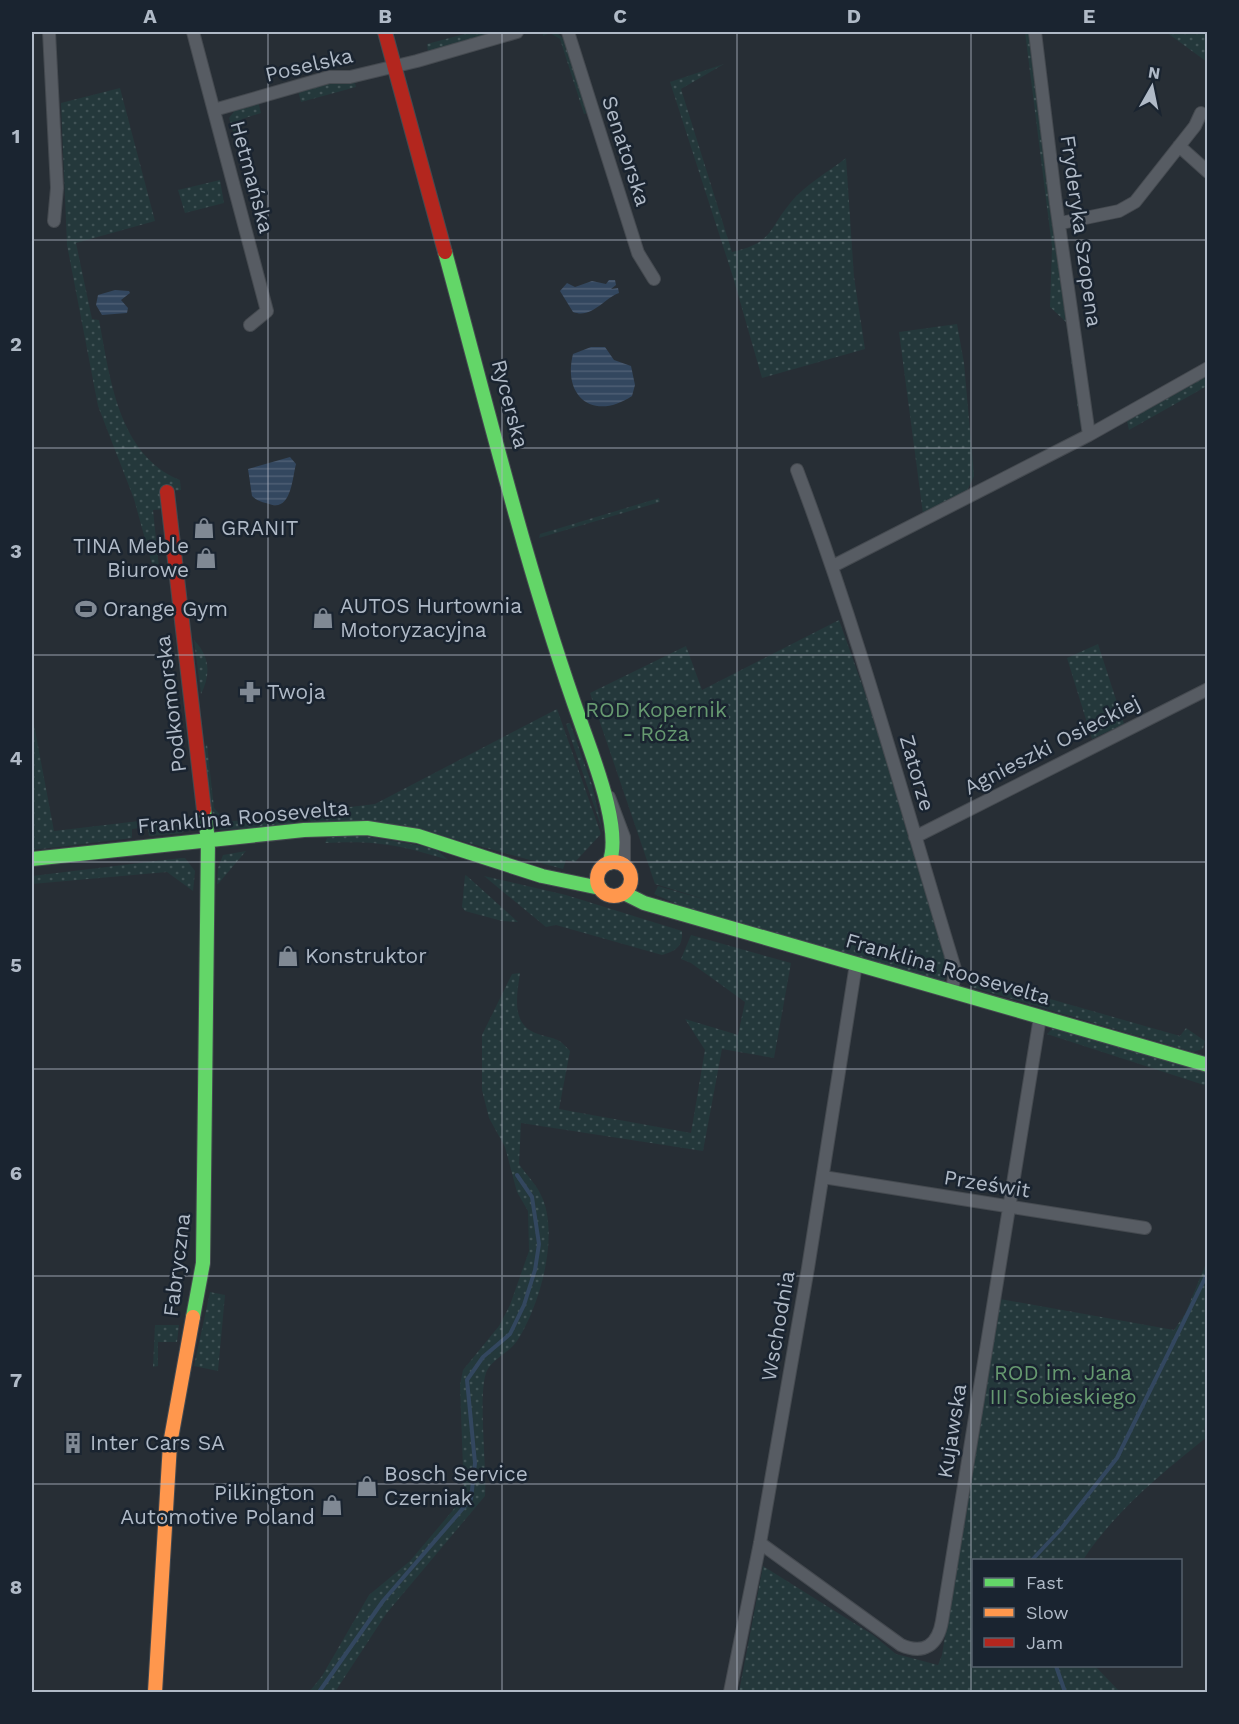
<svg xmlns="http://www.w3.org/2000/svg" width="1239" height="1724" font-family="'Work Sans',sans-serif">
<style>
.grass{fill:url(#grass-dots)}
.water{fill:url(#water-rules)}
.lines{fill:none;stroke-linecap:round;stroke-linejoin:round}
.stream{stroke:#33475f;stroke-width:4}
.street-casing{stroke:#454a50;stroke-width:14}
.fast-casing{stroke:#454a50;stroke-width:16}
.slow-casing{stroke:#454a50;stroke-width:16}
.jam-casing{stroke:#454a50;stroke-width:16}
.street{stroke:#575c63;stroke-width:12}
.fast{stroke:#63d668;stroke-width:14}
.slow{stroke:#ff974d;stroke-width:14}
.jam{stroke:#b3261e;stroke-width:14}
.grid{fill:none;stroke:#b0bac7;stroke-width:1.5;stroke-opacity:0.55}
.labels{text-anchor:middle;stroke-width:5;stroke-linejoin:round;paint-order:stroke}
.street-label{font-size:21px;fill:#b0bac7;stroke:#1a2430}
.poi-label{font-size:21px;fill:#b0bac7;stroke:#1a2430;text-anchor:start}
.park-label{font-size:21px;fill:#669970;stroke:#1a2430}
.neatline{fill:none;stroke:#b0bac7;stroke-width:2}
.grid-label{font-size:20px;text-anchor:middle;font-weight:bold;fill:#b0bac7}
</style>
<defs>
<pattern id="grass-dots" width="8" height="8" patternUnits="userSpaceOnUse" patternTransform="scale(1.5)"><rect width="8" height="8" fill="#24383b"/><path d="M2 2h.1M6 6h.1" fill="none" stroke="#415356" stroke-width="1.8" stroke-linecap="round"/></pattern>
<pattern id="water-rules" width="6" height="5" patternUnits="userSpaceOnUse" patternTransform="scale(1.5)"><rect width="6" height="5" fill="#33475f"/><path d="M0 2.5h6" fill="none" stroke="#4e5f74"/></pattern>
</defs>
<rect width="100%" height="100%" fill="#272e35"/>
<path class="grass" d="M472,32H498L428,52L427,44Z
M543,32H556L565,40L588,113L584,114L560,39L550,33L543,36Z
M1025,32H1031L1082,419L1080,425L1066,322L1050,307L1052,247Z
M1166,32H1207V62Z
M724,64L681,89L732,252C774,242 767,231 791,202C805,185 828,172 846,158L854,277L865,349L762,378L733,277L670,82Z
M368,79L355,83L356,87L301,102L298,91L323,84Z
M120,88L155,221L76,243L92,319L99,320C110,377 118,455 180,480L181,490L162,492L164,509L153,510L159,568H153L134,499L98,406L67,245L61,103Z
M258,101L261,113L242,119L234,135L229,118L236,109Z
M220,180L224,203L185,213L178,190Z
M957,324L964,363L974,476L967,491L923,514L899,332Z
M1207,376V386L1129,430L1127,421Z
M659,498L660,502L539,538L540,534Z
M839,620L870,707L947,961L950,972L943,982L681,906L654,894L658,886L717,903L655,884L590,693L686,646L702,690Z
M194,640C210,657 211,674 201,694Z
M1098,644L1124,724L1092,739L1067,658Z
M557,709L601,834L575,862L566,860L563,869L403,825L311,823L308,812L375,804Z
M32,714L54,831L156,819L158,826L188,825L182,833L149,836L148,827L132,829V838L32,850Z
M570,723L592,785L603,832L566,724Z
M207,744L214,808L227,822L294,813V825L221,830L215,827L203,749Z
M352,834L435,848L448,860C402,845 374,840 325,843L327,838Z
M246,851L218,884H217L218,868L223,855Z
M181,858H185L195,871L193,891L167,872L32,884V876Z
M465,875L467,876L518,922L502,921L465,911L462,907Z
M484,876L566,895L682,931C683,947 676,951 662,955L556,925L546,927Z
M691,935L791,963L774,1058L722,1049L703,1151L521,1123L519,1164C525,1173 535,1183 540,1193C561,1232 540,1306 517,1341C509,1353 491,1359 486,1373C478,1397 487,1467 485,1496L386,1614L335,1692H309L322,1676L369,1595L410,1561L464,1497L460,1385L463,1370L499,1326L510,1305L529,1251L528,1211L517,1192L505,1147L489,1118L482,1090V1035L512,974L520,973C517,995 510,1025 538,1034C555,1040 557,1036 570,1051L559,1109L691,1133L705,1050L685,1019L738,1035L745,1002L691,963L681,959Z
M966,975L1180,1036L1186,1028L1205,1041L1203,1049L1193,1052L971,987Z
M1054,1027L1207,1072V1086L1047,1034Z
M1207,1261L1208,1413L1204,1430L1207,1431V1437C1162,1473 1115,1511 1083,1560H974V1666H1095L1120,1692H739L763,1566L873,1635L896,1654L938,1665L942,1655L1000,1299L1174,1330L1185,1314Z
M210,1292L225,1295L218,1371L194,1366Z
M155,1325H179L177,1342H158V1366L153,1367Z"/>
<path class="water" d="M609,280H615L616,285L611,289L618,288L619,293C603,299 592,319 573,312L560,291L567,283L575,287L592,281L606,284Z
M115,290L129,291L130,293L121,300L128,308L127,313L102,315L96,305L98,295Z
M591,347H605L614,360L631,366L635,385L632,396C595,421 562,398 573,354Z
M290,457L296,464C292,480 291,512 269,504C262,502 257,501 252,496L248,469Z"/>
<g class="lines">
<path class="stream" d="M1032,1560L1061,1529L1117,1458L1208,1272
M1056,1666L1065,1692
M319,1692L383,1601L471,1499L475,1463L467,1380L483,1357L510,1334L524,1305L535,1270L539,1244L532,1197L517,1175"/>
<defs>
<path id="street" d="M49,32L57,188L54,221
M193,32L267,311L250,325
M568,32L638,253L654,279
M1035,32L1056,204L1089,435
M214,110L329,77H350L417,61L517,32
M1179,146L1208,172
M1061,223L1119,211L1135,202L1195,126L1201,113
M797,470C859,633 904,802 955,969L952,992
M833,566L1089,435L1208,368
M609,797L624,837V865
M915,837L1208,689
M823,1177L1145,1228
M760,1543L901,1645C924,1655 938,1645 942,1621L1040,1017
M730,1692L760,1543L808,1268L856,964"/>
<path id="fast" d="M445,252C488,409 526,569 581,723C592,755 623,831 609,863
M32,859L304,830L367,828L418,836L542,876L600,888
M626,894L644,903L1208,1065
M193,1317L203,1263L208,840L204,810"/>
<path id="slow" d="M597 879a17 17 0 1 1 34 0a17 17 0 1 1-34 0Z
M155,1692L170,1444L193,1317"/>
<path id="jam" d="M385,32L445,252
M167,492L204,810"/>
</defs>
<use href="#street" class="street-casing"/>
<use href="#fast" class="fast-casing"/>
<use href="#slow" class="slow-casing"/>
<use href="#jam" class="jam-casing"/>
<use href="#street" class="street"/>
<use href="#fast" class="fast"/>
<use href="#slow" class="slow"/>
<use href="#jam" class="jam"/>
</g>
<path class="grid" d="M268,32V1692M502,32V1692M737,32V1692M971,32V1692M32,240H1208M32,448H1208M32,655H1208M32,862H1208M32,1069H1208M32,1276H1208M32,1484H1208"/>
<defs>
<symbol id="shop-bare" viewBox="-9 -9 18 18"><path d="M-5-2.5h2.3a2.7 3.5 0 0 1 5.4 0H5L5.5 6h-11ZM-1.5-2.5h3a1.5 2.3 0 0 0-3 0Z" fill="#808994" stroke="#1a2430" stroke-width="2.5" paint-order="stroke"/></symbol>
<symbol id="stadium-bare" viewBox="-9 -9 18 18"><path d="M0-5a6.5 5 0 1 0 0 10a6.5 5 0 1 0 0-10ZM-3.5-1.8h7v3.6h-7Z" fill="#808994" stroke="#1a2430" stroke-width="2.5" paint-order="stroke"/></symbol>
<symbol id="pharmacy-bare" viewBox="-9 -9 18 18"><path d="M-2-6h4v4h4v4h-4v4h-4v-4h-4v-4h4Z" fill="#808994" stroke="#1a2430" stroke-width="2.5" paint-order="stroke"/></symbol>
<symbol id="building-bare" viewBox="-9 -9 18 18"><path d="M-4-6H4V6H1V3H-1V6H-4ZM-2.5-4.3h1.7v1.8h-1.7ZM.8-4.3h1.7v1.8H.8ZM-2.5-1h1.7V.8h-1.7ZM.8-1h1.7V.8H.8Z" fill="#808994" stroke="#1a2430" stroke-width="2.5" paint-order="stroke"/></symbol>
</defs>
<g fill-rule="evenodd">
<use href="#shop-bare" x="189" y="513" width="30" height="30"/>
<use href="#shop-bare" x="191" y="543" width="30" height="30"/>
<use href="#stadium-bare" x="71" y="594" width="30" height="30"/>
<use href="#shop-bare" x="308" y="603" width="30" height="30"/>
<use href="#pharmacy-bare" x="235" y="677" width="30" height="30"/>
<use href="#shop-bare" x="273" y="941" width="30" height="30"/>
<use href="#building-bare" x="58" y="1428" width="30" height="30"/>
<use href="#shop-bare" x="352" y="1471" width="30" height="30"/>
<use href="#shop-bare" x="317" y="1490" width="30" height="30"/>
</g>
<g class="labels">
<g class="street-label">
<text transform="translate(309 65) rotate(-13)" y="7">Poselska</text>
<text transform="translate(626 151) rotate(72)" y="7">Senatorska</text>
<text transform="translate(252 177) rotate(75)" y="7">Hetmańska</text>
<text transform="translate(1081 231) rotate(82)" y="7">Fryderyka Szopena</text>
<text transform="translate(510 404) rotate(75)" y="7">Rycerska</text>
<text transform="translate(171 704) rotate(-97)" y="7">Podkomorska</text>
<text transform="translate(1052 745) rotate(-27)" y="7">Agnieszki Osieckiej</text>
<text transform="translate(917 773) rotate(74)" y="7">Zatorze</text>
<text transform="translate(243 817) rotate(-5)" y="7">Franklina Roosevelta</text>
<text transform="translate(948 969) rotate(16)" y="7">Franklina Roosevelta</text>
<text transform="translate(987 1184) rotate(9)" y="7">Prześwit</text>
<text transform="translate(177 1265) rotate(-83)" y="7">Fabryczna</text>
<text transform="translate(778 1326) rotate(-80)" y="7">Wschodnia</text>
<text transform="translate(952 1431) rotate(-81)" y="7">Kujawska</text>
</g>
<g class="poi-label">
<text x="221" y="535">GRANIT</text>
<text x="189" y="553" text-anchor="end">TINA Meble<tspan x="189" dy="24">Biurowe</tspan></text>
<text x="340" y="613">AUTOS Hurtownia<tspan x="340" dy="24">Motoryzacyjna</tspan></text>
<text x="103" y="616">Orange Gym</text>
<text x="267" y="699">Twoja</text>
<text x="305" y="963">Konstruktor</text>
<text x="90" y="1450">Inter Cars SA</text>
<text x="384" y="1481">Bosch Service<tspan x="384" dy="24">Czerniak</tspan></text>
<text x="315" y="1500" text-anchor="end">Pilkington<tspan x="315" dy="24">Automotive Poland</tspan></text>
</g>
<g class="park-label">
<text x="656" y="717">ROD Kopernik<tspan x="656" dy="24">- Róża</tspan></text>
<text x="1063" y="1380">ROD im. Jana<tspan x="1063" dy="24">III Sobieskiego</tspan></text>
</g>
</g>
<rect width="1239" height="1724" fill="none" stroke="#1a2430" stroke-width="66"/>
<rect x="972" y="1559" width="210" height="108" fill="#1a2430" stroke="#56606c" stroke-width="1.5"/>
<rect x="984" y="1578" width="30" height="9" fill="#63d668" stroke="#56606c" stroke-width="1.5"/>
<text x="1026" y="1589" font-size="18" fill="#b0bac7">Fast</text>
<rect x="984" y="1608" width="30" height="9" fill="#ff974d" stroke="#56606c" stroke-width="1.5"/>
<text x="1026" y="1619" font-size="18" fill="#b0bac7">Slow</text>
<rect x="984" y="1638" width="30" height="9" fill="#b3261e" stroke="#56606c" stroke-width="1.5"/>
<text x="1026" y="1649" font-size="18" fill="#b0bac7">Jam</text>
<g transform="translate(1152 87) rotate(9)" stroke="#1a2430" stroke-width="4.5" paint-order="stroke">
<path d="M0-4.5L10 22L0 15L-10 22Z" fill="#b0bac7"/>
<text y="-9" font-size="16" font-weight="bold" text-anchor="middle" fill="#b0bac7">N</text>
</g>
<rect x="33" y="33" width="1173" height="1658" class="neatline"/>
<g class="grid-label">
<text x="150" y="23">A</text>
<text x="385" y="23">B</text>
<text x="620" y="23">C</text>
<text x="854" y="23">D</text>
<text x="1089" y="23">E</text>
<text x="16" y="143">1</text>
<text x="16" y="351">2</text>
<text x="16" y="558">3</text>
<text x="16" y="765">4</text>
<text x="16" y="972">5</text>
<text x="16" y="1180">6</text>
<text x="16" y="1387">7</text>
<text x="16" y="1594">8</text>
</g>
</svg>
